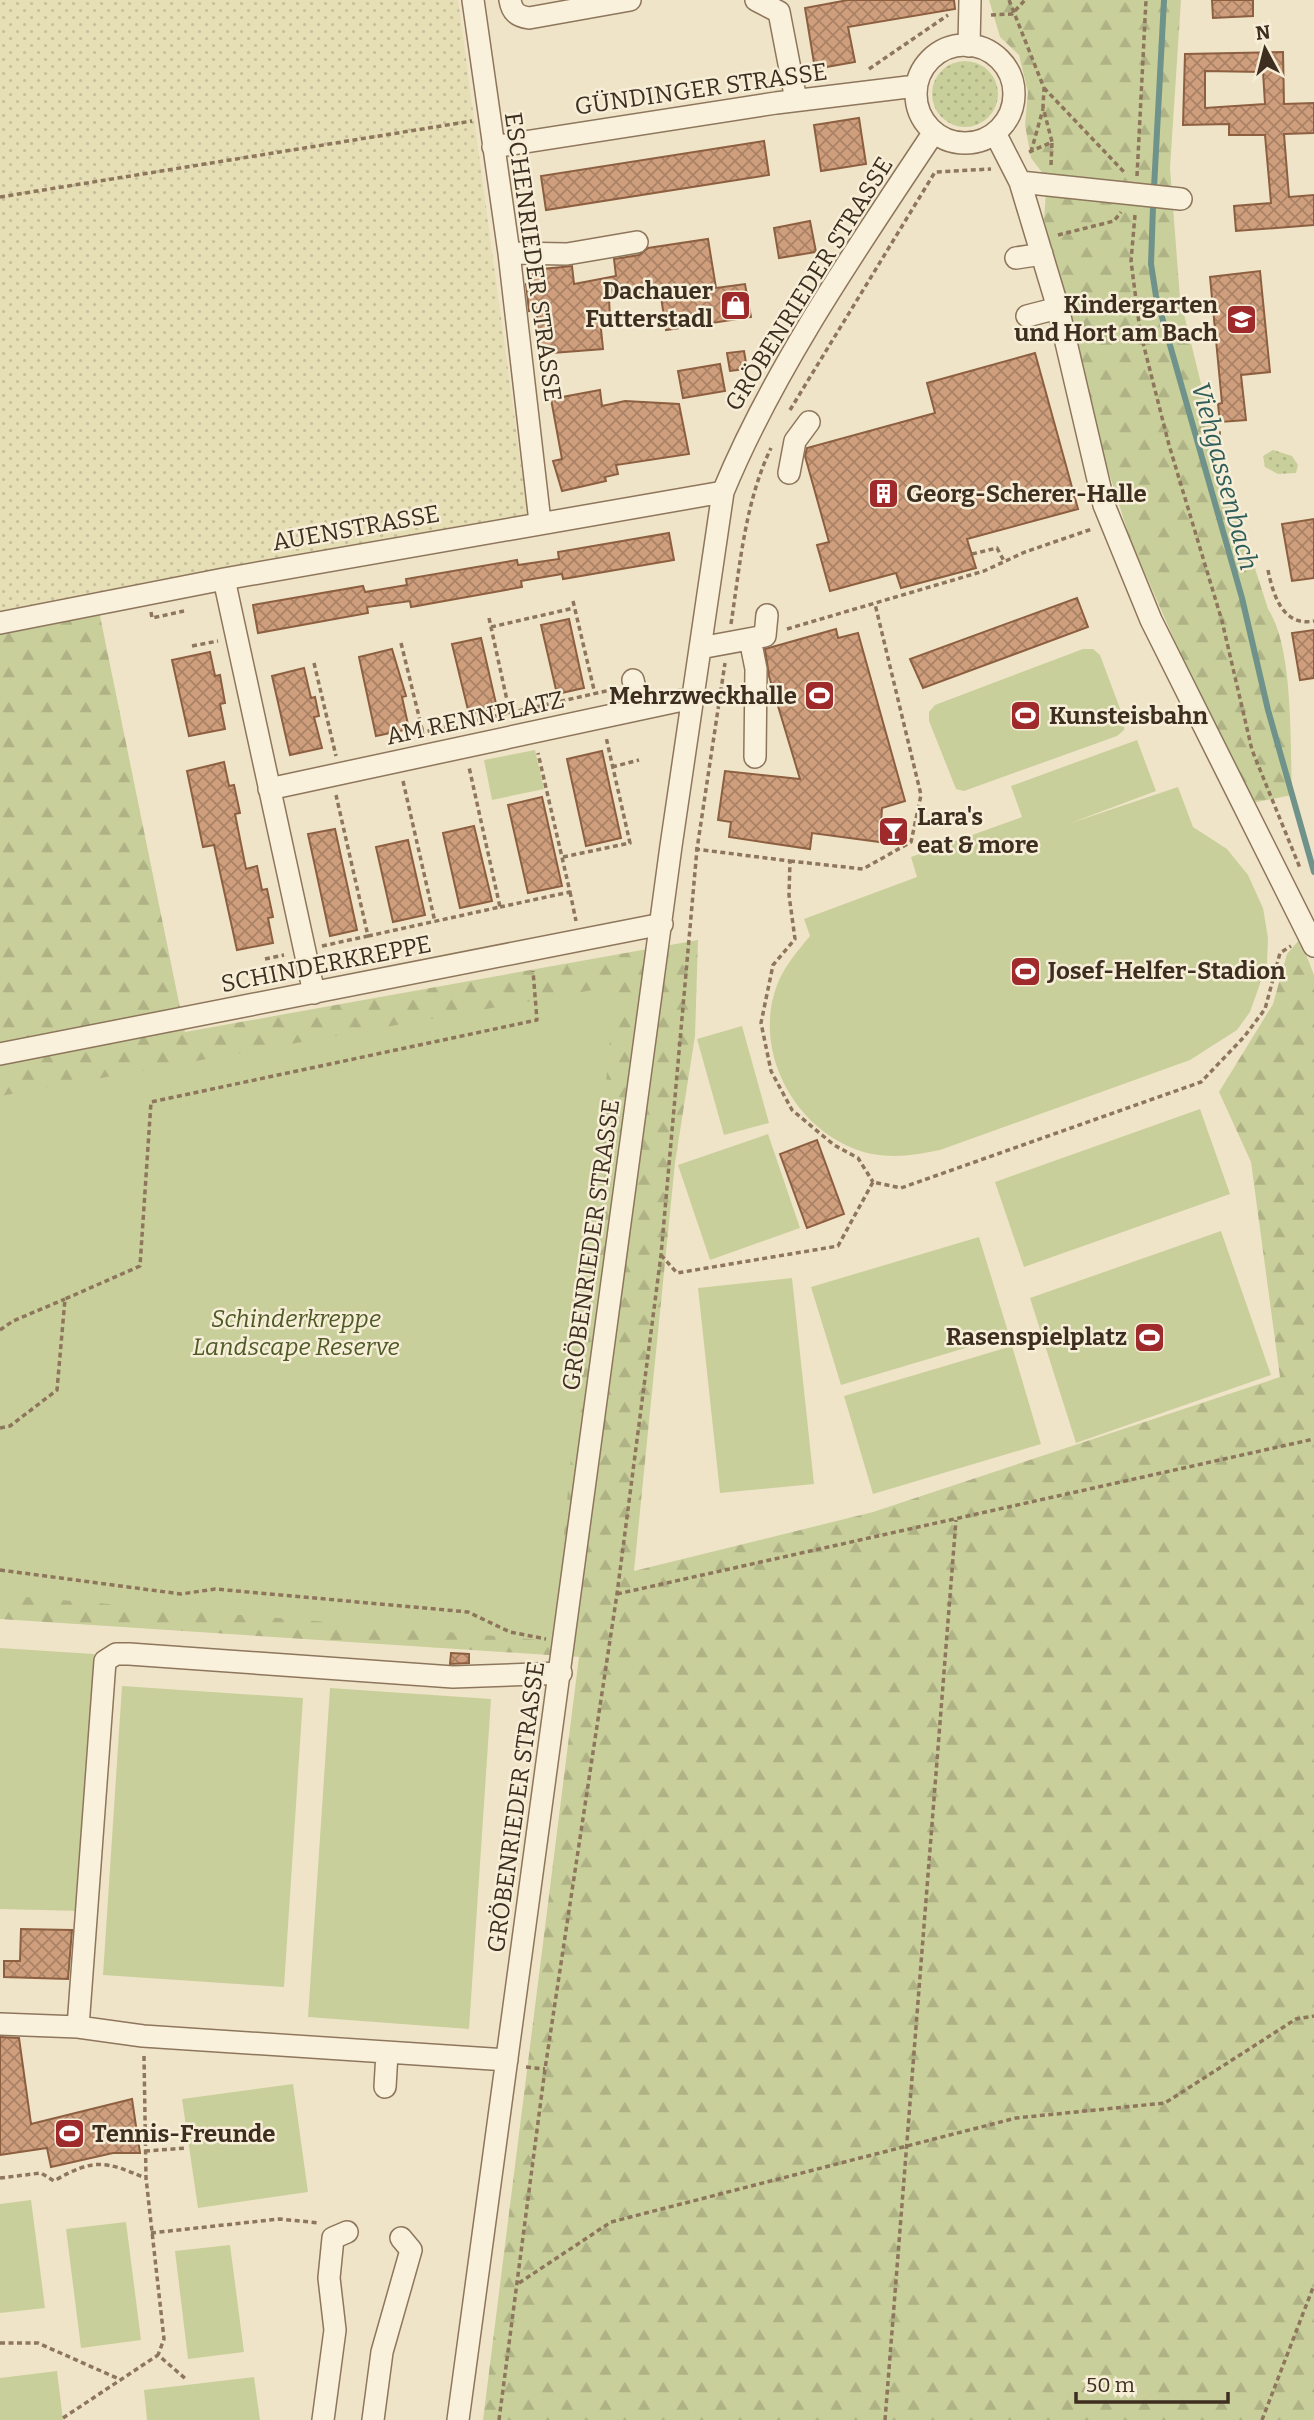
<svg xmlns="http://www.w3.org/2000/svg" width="1314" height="2420" font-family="Bitter,serif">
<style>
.farmland{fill:url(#farmland-dots)}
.grass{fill:url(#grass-dots)}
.forest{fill:url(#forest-firs)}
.park{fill:#c9cf9b}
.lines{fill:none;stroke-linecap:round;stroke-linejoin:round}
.stream{stroke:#6f938a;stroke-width:6}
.building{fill:url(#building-cross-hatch);stroke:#8d5f41;stroke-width:2;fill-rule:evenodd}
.minor-casing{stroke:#8d765c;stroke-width:24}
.path{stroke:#8d765c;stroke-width:3.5;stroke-dasharray:5 3.5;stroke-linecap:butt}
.minor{stroke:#faf1dc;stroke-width:21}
.labels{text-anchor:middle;stroke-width:5;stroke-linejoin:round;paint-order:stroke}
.street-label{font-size:24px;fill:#3d2e20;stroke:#f7eed8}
.poi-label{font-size:24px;font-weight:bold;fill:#3d2e20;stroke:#f7eed8;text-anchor:start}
.park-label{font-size:24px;font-style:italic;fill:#4d5a26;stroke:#f7eed8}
.water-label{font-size:26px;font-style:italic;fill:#2f5d5a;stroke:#f7eed8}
</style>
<defs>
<pattern id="farmland-dots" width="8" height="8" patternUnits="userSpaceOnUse" patternTransform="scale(1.75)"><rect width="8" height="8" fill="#e6deb5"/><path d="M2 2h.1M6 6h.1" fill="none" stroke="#c6bf9b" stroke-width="1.8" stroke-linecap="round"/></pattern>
<pattern id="grass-dots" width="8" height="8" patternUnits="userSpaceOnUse" patternTransform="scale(1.75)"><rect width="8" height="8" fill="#c9cf9b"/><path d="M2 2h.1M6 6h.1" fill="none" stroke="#aeb285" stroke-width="1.8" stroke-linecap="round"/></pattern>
<pattern id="forest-firs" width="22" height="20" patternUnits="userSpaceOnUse" patternTransform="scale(1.75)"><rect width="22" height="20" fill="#c9cf9b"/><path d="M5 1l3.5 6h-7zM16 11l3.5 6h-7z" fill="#aeb285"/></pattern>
<pattern id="building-cross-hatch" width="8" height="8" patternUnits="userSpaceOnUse" patternTransform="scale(1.75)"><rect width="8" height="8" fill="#cf9f7d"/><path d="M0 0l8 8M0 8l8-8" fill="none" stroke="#a98266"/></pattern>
</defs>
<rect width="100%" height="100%" fill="#f0e4c8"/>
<path class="farmland" d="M0,0H458L529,525L0,616Z"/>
<path class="grass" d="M932 94a33 33 0 1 1 66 0a33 33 0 1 1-66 0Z
M1273,450L1292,456L1298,465L1296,473L1278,474L1265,467L1263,456Z"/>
<path class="forest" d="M989,0H1181L1170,168L1180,298L1218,453L1268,609C1294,648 1290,746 1292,795L1252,803L1191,678L1130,539L1102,451L1044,219L1047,179L1031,158L1025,125L1028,92L1019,55L1000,37Z
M98,606L185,1032L698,940L695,1036L675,1163L634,1571L873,1512L1280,1377L1251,1162L1219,1092L1273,1004L1287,954L1300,939L1314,975V2420H483L579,1657L0,1619V627Z"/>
<path class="park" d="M1083,649H1093L1100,655L1125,722L1124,730L1117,736L964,791L956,789L929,721V712L935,705Z
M1137,740L1156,791L1068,824L1178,787L1193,827L1227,849L1248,875L1263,908L1268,938L1267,964L1250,1012L1237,1030L1190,1060L940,1150C912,1156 882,1160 855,1149C789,1124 749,1041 781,976C789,961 799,949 810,936L804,919L917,877L911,857L1022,817L1011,786Z
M535,750L544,789L492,800L484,760Z
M615,986L554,1641L0,1595V1096Z
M742,1026L769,1123L724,1135L697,1039Z
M1200,1109L1230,1194L1024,1267L995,1182Z
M768,1134L800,1228L710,1260L678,1165Z
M1221,1231L1271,1375L1076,1443L1030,1298Z
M979,1237L1009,1335L841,1385L811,1287Z
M792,1278L814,1484L720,1493L698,1288Z
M1012,1346L1041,1444L873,1494L844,1396Z
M0,1648L94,1654L80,1911L0,1909Z
M122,1686L303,1698L284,1987L103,1975Z
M330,1688L491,1699L469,2029L308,2017Z
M293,2084L308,2192L198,2208L182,2099Z
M31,2200L45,2308L0,2313V2204Z
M126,2222L141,2340L81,2348L66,2229Z
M230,2245L244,2352L188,2359L175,2251Z
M57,2371L63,2420H0V2378Z
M254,2377L260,2420H147L144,2390Z"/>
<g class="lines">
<path class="stream" d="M1164,0L1153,207L1151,264L1156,296L1242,598L1268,710L1314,872"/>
</g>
<path class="building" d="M848,0H954L955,9L848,27L855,62L815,69L805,8Z
M1212,0H1253V16L1213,18Z
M1283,52L1284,104L1314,103V133L1284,134L1289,197L1314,195V225L1236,231L1234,206L1271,203L1265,135H1229V124L1183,125L1185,54ZM1205,71L1263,72L1265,104L1205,108Z
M859,118L866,164L821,171L814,125Z
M764,141L769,175L546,210L541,176Z
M810,221L816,252L779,258L774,228Z
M708,239L716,288L745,284L751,317L666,330L660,290L609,298L610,319H600L603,349L540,354L536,310L529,311L526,284L534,283L532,270L572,266L574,284L616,276L614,259L639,255L648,248Z
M1260,271L1270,372L1241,375L1246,420L1220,422L1218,404L1222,403L1210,277Z
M744,351L747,369L730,371L727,353Z
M1035,353L1078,509L967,539L976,568L901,588L896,573L830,591L817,545L829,542L805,456L807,448L935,413L927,383Z
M720,364L725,391L683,398L678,371Z
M600,390L602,406L625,401L679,404L689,454L616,465L618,474L605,477L606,481L562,491L553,461L562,459L551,399Z
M1314,519V578L1292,581L1282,524Z
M669,533L674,560L563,579L562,574L521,581L522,587L411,607L410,601L367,607L368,613L258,633L253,605L363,586L365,592L407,585L406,579L517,560L518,565L559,559L558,552Z
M1077,598L1088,627L923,688L910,659Z
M569,619L584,688L557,694L541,625Z
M836,629L838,638L858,633L905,801L882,808L880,842L812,833L810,849L729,837L731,822L718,820L725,771L800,779L769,676L765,649Z
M1314,630V678L1300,680L1292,633Z
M481,638L497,708L469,714L452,644Z
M392,649L406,696L402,697L409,729L376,736L359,657Z
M210,652L215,676L220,675L225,703L220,704L225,729L189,736L172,660Z
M304,668L311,698L315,697L319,716L314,717L322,748L290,755L272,676Z
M602,751L621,838L586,846L567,759Z
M224,762L229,786L234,785L240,813L235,814L246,869L257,866L262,890L267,889L273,917L268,918L273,943L237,950L214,845L203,847L187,771Z
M542,797L562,886L528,893L508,805Z
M474,826L492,901L460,908L443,833Z
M335,829L357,930L330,936L308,834Z
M408,840L425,915L393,922L376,847Z
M817,1140L844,1214L807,1228L780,1154Z
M451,1653L469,1654V1663L450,1664Z
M21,1929L72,1930L68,1979L4,1977V1961H20Z
M0,2037L19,2038L31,2124L132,2099L140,2153H113L51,2167L47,2148L0,2155Z"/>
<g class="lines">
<defs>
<path id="minor" d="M473,0L509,253L540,522
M510,0C512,12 517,16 529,18L630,0
M756,0L779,12L796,100
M916 94a49 49 0 1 1 98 0a49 49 0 1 1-98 0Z
M969,46L970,0
M995,133L1020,182L1058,308L1104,505L1151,620L1314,946
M493,147L776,103L916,86
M1020,182L1181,199
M509,253L567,254L637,242
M1016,258L1042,254
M1027,316L1058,308
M789,473L795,441L809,422
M224,579L314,993
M0,623L224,579L723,492
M750,639L756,669L755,757
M700,648L765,636L767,615
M633,680L640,709
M269,789L692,698
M0,1054L662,924
M0,2024L78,2027L143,2036L507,2060
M78,2027L105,1661L116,1654H129L453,1677L561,1673
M385,2087L387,2053
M323,2420L335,2330L329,2278L333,2238L347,2232
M373,2420L382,2352L411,2250L401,2238
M458,2420L671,846L723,492C774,368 859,245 934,132"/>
</defs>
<use href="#minor" class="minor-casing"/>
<path class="path" d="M1009,0L1044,88L1043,107L1052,142L1027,153
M991,15L1012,14L1025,0
M869,69L948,15
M1044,88L1125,173
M1031,152L1043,109
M1051,165L1052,142
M1137,176L1146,0
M0,197L472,121
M1135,215L1131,261L1140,331L1169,445L1222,621L1252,750L1300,868
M1058,235L1114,221L1121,212
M790,410L935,172L991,169
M1219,433H1221
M972,554L997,548L1004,561
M1268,570C1273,595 1283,627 1314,621
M573,601L595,694
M151,612L152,618L184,611
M489,618L510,714
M731,624C740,565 745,502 771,448
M491,627L574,608
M787,629L984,571L1025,552L1092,529
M401,643L423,733
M192,646L218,641
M314,663L336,756
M411,735L615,689
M612,767L639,760
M403,781L435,922
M695,849L790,861L789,895L795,939L773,965L761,1023L771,1071L792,1110L834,1145L858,1158L873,1182
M563,857L630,843L606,737
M790,861L863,869L911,842L921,795L875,604
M570,892L576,921
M500,907L570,892L538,753
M368,936L500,907L469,767
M322,946L368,936L336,795
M265,959L284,955
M661,1255L677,1273L838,1246L873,1182L901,1188L1201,1082L1244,1037L1265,1009L1280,953L1291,946
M0,1330L13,1321L65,1299
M0,1428L10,1426L57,1390L65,1299L140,1266L151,1102L537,1020L533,971
M0,1570L181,1594L215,1589L468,1612L510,1632L546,1639
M617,1594L1314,1439
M144,2056L146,2178L164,2339L158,2355L187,2380
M526,2067L545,2069
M145,2151L186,2148
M0,2178L41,2173L54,2181C93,2158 106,2161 145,2178
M151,2233L279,2219L320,2223
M519,2283L611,2222L1016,2118L1165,2103L1296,2019L1314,2016
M0,2343H38L119,2379
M63,2418L158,2355
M499,2420L545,2069L617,1594L661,1255L697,849L725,663
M885,2420L956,1520
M1262,2420L1314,2285"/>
<use href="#minor" class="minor"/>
</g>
<defs>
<symbol id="shop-square" viewBox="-11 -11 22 22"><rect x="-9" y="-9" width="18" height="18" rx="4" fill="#9e2a2b" stroke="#f7eed8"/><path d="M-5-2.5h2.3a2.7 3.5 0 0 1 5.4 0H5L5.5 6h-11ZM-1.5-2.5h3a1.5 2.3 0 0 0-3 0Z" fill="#fff"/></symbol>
<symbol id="school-square" viewBox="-11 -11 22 22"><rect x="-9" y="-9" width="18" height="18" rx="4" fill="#9e2a2b" stroke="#f7eed8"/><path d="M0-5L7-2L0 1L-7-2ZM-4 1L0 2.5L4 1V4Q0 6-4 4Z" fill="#fff"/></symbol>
<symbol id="building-square" viewBox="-11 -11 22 22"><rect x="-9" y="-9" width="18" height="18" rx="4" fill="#9e2a2b" stroke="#f7eed8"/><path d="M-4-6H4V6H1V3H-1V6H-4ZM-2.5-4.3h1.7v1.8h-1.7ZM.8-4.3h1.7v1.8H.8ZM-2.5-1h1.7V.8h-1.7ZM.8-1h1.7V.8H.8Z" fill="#fff"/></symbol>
<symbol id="stadium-square" viewBox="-11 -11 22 22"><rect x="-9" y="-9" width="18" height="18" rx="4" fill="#9e2a2b" stroke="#f7eed8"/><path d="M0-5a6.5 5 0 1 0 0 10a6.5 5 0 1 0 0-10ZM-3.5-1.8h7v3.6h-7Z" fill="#fff"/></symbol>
<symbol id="bar-square" viewBox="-11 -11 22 22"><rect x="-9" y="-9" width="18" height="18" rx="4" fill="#9e2a2b" stroke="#f7eed8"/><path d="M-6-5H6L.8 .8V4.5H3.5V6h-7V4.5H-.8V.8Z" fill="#fff"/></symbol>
</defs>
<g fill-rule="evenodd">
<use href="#shop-square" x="718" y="288" width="35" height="35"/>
<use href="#school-square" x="1224" y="302" width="35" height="35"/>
<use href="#building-square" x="866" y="476" width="35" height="35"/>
<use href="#stadium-square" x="802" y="678" width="35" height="35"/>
<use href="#stadium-square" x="1008" y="698" width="35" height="35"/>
<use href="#bar-square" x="876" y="814" width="35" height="35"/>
<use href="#stadium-square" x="1008" y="954" width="35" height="35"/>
<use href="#stadium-square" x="1132" y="1320" width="35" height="35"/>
<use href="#stadium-square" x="52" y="2116" width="35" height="35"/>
</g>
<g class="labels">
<g class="street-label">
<text transform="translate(701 89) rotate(-8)" y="8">GÜNDINGER STRASSE</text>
<text transform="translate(533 257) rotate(82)" y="8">ESCHENRIEDER STRASSE</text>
<text transform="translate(809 284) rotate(-58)" y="8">GRÖBENRIEDER STRASSE</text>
<text transform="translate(356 528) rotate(-10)" y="8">AUENSTRASSE</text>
<text transform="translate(475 718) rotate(-12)" y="8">AM RENNPLATZ</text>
<text transform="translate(326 964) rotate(-11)" y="8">SCHINDERKREPPE</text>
<text transform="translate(591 1245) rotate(-82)" y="8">GRÖBENRIEDER STRASSE</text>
<text transform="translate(516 1807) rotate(-82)" y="8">GRÖBENRIEDER STRASSE</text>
</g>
<g class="poi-label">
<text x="713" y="299" text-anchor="end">Dachauer<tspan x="713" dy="28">Futterstadl</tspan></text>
<text x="1218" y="313" text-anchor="end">Kindergarten<tspan x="1218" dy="28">und Hort am Bach</tspan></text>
<text x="906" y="502">Georg-Scherer-Halle</text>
<text x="797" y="704" text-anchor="end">Mehrzweckhalle</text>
<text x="1049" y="724">Kunsteisbahn</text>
<text x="917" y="825">Lara's<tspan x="917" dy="28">eat &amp; more</tspan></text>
<text x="1048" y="979">Josef-Helfer-Stadion</text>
<text x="1127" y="1345" text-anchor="end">Rasenspielplatz</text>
<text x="92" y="2142">Tennis-Freunde</text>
</g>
<g class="park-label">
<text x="296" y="1327">Schinderkreppe<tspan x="296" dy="28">Landscape Reserve</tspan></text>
</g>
<g class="water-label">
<text transform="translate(1225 476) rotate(75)" y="9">Viehgassenbach</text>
</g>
</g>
<g transform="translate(1265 49) rotate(353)" stroke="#f7eed8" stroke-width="5" paint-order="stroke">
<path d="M0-5L12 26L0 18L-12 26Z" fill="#3d2e20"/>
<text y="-10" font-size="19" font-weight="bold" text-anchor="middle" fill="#3d2e20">N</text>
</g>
<path d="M1076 2392v10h152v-10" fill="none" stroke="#3d2e20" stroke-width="3.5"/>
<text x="1086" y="2392" font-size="21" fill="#3d2e20" stroke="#f7eed8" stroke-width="5" paint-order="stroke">50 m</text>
</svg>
